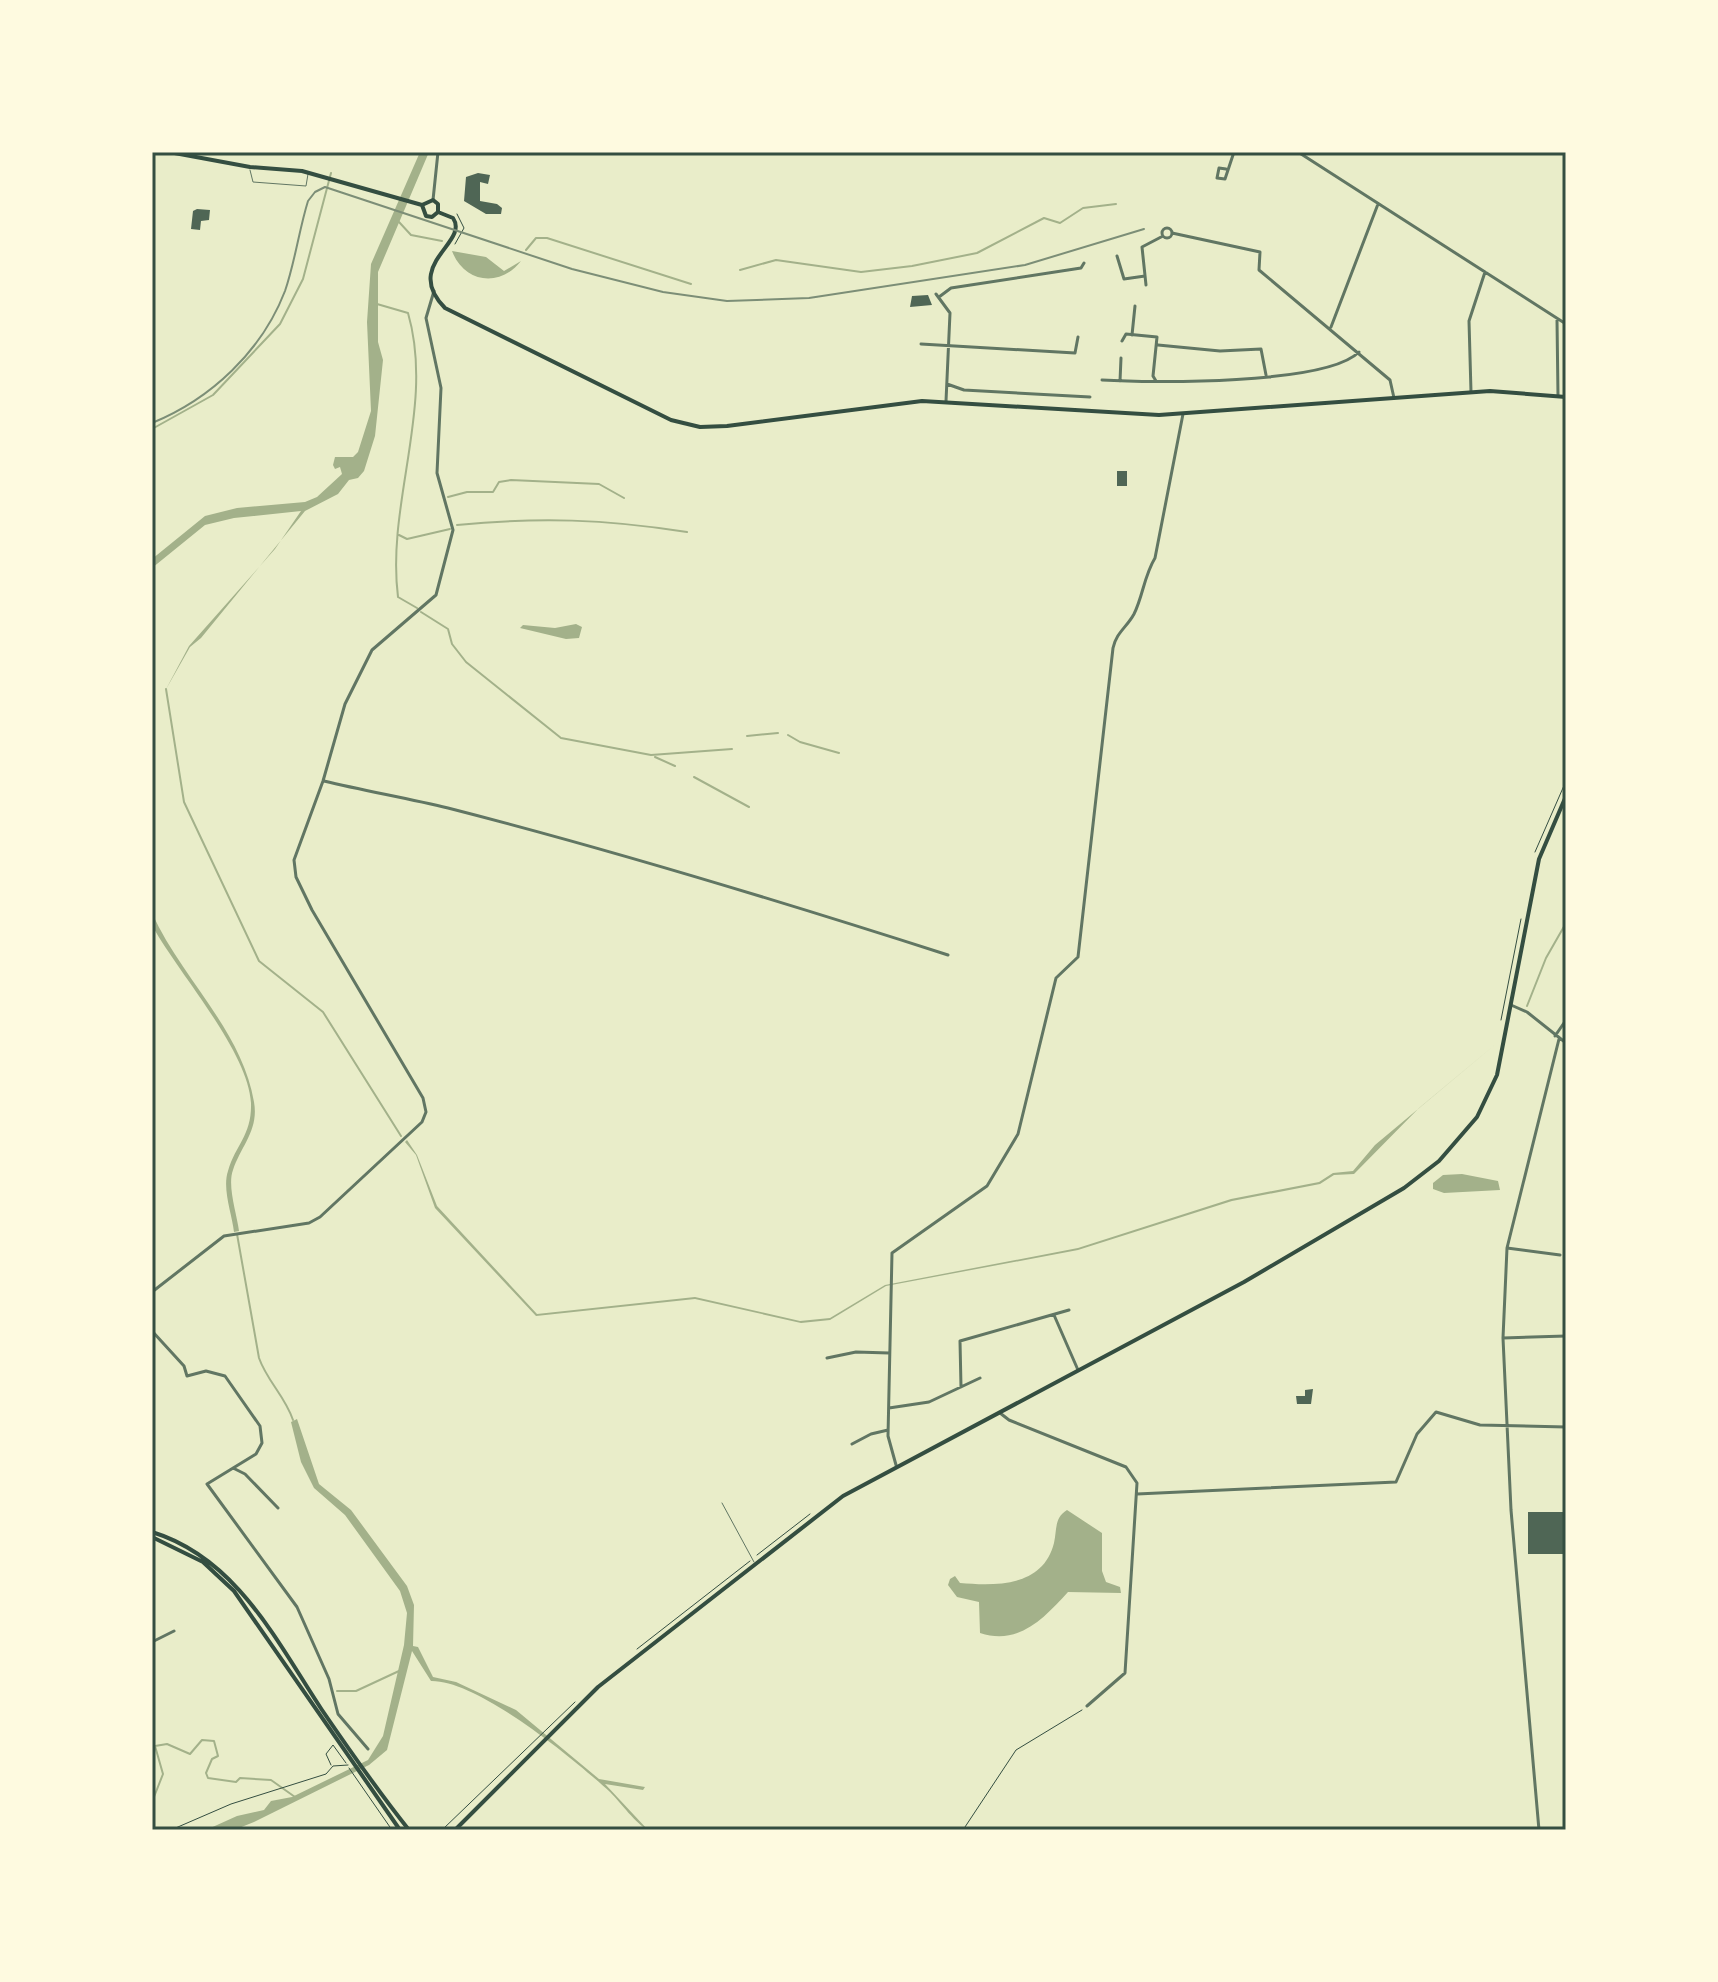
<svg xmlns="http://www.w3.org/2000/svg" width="1718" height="1982" font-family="'Playfair Display',serif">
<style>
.water{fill:#a3b18a}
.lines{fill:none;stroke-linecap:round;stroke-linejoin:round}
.stream{stroke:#a3b18a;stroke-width:2}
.building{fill:#4f6655}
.path{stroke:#344e41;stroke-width:1}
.service{stroke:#617663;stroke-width:1}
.minor{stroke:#617663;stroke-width:3}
.tertiary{stroke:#617663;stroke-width:3}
.secondary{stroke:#344e41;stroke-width:4}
.tram{stroke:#7c8e77;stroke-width:2}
.neatline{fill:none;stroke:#344e41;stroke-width:3}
</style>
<rect width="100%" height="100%" fill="#e9edc9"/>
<path class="water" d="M420,152H429L378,272V342L383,360L375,436L364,471L358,478L349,480L338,494L305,511L201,638L190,647L165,691L189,646L275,549L301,511L234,518L205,525L152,568V559L205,516L237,508L305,502L317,497L342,474L340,467L335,469L333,465L335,457H353L358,452L371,411L367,322L371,264Z
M452,251L486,257L504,271L521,261C500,288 464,283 452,251Z
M576,624L582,627L579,638L566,639L520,628L523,625L555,628Z
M152,913C181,978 242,1030 254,1102C259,1130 241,1146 233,1170C227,1186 237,1214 239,1231L234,1232C232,1214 222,1189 228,1171C236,1144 252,1135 251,1103C248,1051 179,974 153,927Z
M1497,1043L1419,1108L1354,1174L1334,1175L1320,1184L1232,1201L1078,1250L886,1286L830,1320L801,1323L695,1299L536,1316L435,1208L416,1155L405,1142L407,1140L417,1155L437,1206L537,1314L695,1297L800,1321L830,1318L885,1285L1078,1248L1231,1199L1319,1182L1333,1173L1353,1171L1375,1145Z
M1462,1174L1498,1181L1500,1190L1444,1193L1433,1189V1183L1443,1175Z
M297,1419L319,1484L351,1510L407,1586L414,1605L413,1646L418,1647L433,1677L456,1682L516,1710L599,1779L645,1787L643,1790L605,1784L648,1830C636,1824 621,1803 610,1792C574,1759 478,1680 431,1681L412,1651L387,1750L369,1765L254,1822L234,1830H206L237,1816L264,1810L271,1801L292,1797L368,1760L383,1736L404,1645L407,1613L400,1591L345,1515L314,1488L301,1462L291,1422Z
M1067,1510L1102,1533V1571L1106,1582L1120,1587L1121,1593L1068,1592C1044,1618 1019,1646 980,1633L979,1602L957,1597L948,1585L950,1579L955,1576L960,1583C996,1586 1043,1587 1054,1543C1057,1530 1054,1518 1067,1510Z"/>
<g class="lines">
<path class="stream" d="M399,222L411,235L442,241
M526,250L536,238H547L691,284
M740,270L776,260L861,272L912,266L977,253L1044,218L1060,223L1083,208L1116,204
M377,304L408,313C435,406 386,503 398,597L417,608
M152,429L213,395L280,324L303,279L331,173
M448,497L467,492H493L499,482L511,480L599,484L624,498
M457,525C540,517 604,519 687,532
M399,535L407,539L450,529
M421,612L448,629L452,644L466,662L561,738L651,755L732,749
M166,689L184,802L259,961L323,1012L401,1136
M788,735L800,742L839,753
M747,736L778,733
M655,757L675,766
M694,777L749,807
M1527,1006L1546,958L1566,923
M237,1234L259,1358C267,1381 285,1396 293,1420
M337,1691H356L399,1671
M152,1802L163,1774L155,1746L167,1744L190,1754L202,1740L214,1741L218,1756L212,1759L206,1773L208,1778L236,1782L240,1778L271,1780L295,1797"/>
</g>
<path class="building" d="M478,173L490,175L488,184L480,182V201L497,204L502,208L501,214H486L464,201L466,177Z
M197,209L210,210L209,220L201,221L200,230L191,229L193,211Z
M928,295L932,305L910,307L912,296Z
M1117,471H1127V486H1117Z
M1313,1389L1311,1404H1297L1296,1396H1305V1390Z
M1528,1512H1566V1554H1528Z"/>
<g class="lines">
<path class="path" d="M455,244L464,228L457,214
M1535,852L1566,781
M1501,1020L1521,919
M757,1555L810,1514
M637,1649L750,1561
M331,1765L326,1754L333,1745L346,1763
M349,1768L392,1830
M171,1830L231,1804L326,1774L333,1766L348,1765
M442,1830L575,1702
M963,1830L1016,1750L1082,1710"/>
<path class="service" d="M250,170L253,182L306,186L308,174
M722,1503L754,1562"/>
<path class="minor" d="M1298,152L1566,324
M1226,169L1219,168L1217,178L1225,179L1234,152
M1162 233a5 5 0 1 1 10 0a5 5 0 1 1-10 0Z
M1172,233L1260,252L1259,270L1390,380L1394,398
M1117,256L1124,279L1145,276
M1146,285L1142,247L1163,236
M936,294L950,313L946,401
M939,297L951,288L1081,268L1084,263
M1557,320L1558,396
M1331,327L1378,204
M1132,335L1135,306
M1122,341L1126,334L1157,337L1153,376L1156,381
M921,344L1075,353L1078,337
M1158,345L1220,351L1261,349L1266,375
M1102,380C1151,383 1326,385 1359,352
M1120,381L1121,358
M947,384L964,390L1090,397
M1471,392L1469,321L1485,272
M324,781C365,791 407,798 448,808C616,851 783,902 948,955
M1511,1005L1527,1012L1566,1043
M1555,1036L1566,1020
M1507,1248L1560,1255
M152,1292L224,1236L309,1223L320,1217L422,1122L426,1112L423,1098L312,910L296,877L294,860L323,781L345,704L372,650L436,595L453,530L437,473L441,388L426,318L434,291
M1054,1315L1078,1370
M152,1331L184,1366L187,1376L206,1371L225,1376L260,1426L262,1443L256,1454L207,1484L297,1607L329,1679L338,1714L368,1749
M1503,1338L1566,1336
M827,1358L856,1352L889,1353
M961,1387L960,1341L1069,1310
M889,1408L929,1402L980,1378
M1000,1413L1009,1420L1126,1467L1137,1483L1125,1673L1087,1706
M852,1444L871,1434L888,1430
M896,1465L888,1436L892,1253L987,1186L1018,1134L1056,978L1078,957L1113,648C1116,633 1127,627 1134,614C1143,596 1144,576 1155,558L1183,414
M233,1468L245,1474L278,1508
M1137,1494L1396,1482L1417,1434L1436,1412L1480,1425L1566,1427
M152,1642L174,1631
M1539,1830L1511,1510L1503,1338L1507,1248L1559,1039"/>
<path class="tertiary" d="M433,200L438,152"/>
<path class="secondary" d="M169,152L250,167L302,171L422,205
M422,205L433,200L438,204V212
M422,205L426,216L432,217L438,212
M438,212L453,218C470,243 402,264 445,308L671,420L700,427L727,426L922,401L1159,415L1490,391L1566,397
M152,1532C237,1558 277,1642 322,1710C350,1751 378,1791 409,1830
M152,1537L203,1562L234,1591L400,1830
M455,1830L598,1687L843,1496L1244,1282L1404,1188L1439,1161L1477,1117L1497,1075L1539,859L1566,796"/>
<path class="tram" d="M152,423C211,399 262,351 285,291C295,262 299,230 308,201L315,192L325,187L572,269L663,292L727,301L809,298L1025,265L1144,229"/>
</g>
<rect width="1718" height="1982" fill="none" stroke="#fefae0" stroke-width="308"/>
<rect x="154" y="154" width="1410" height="1674" class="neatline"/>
</svg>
